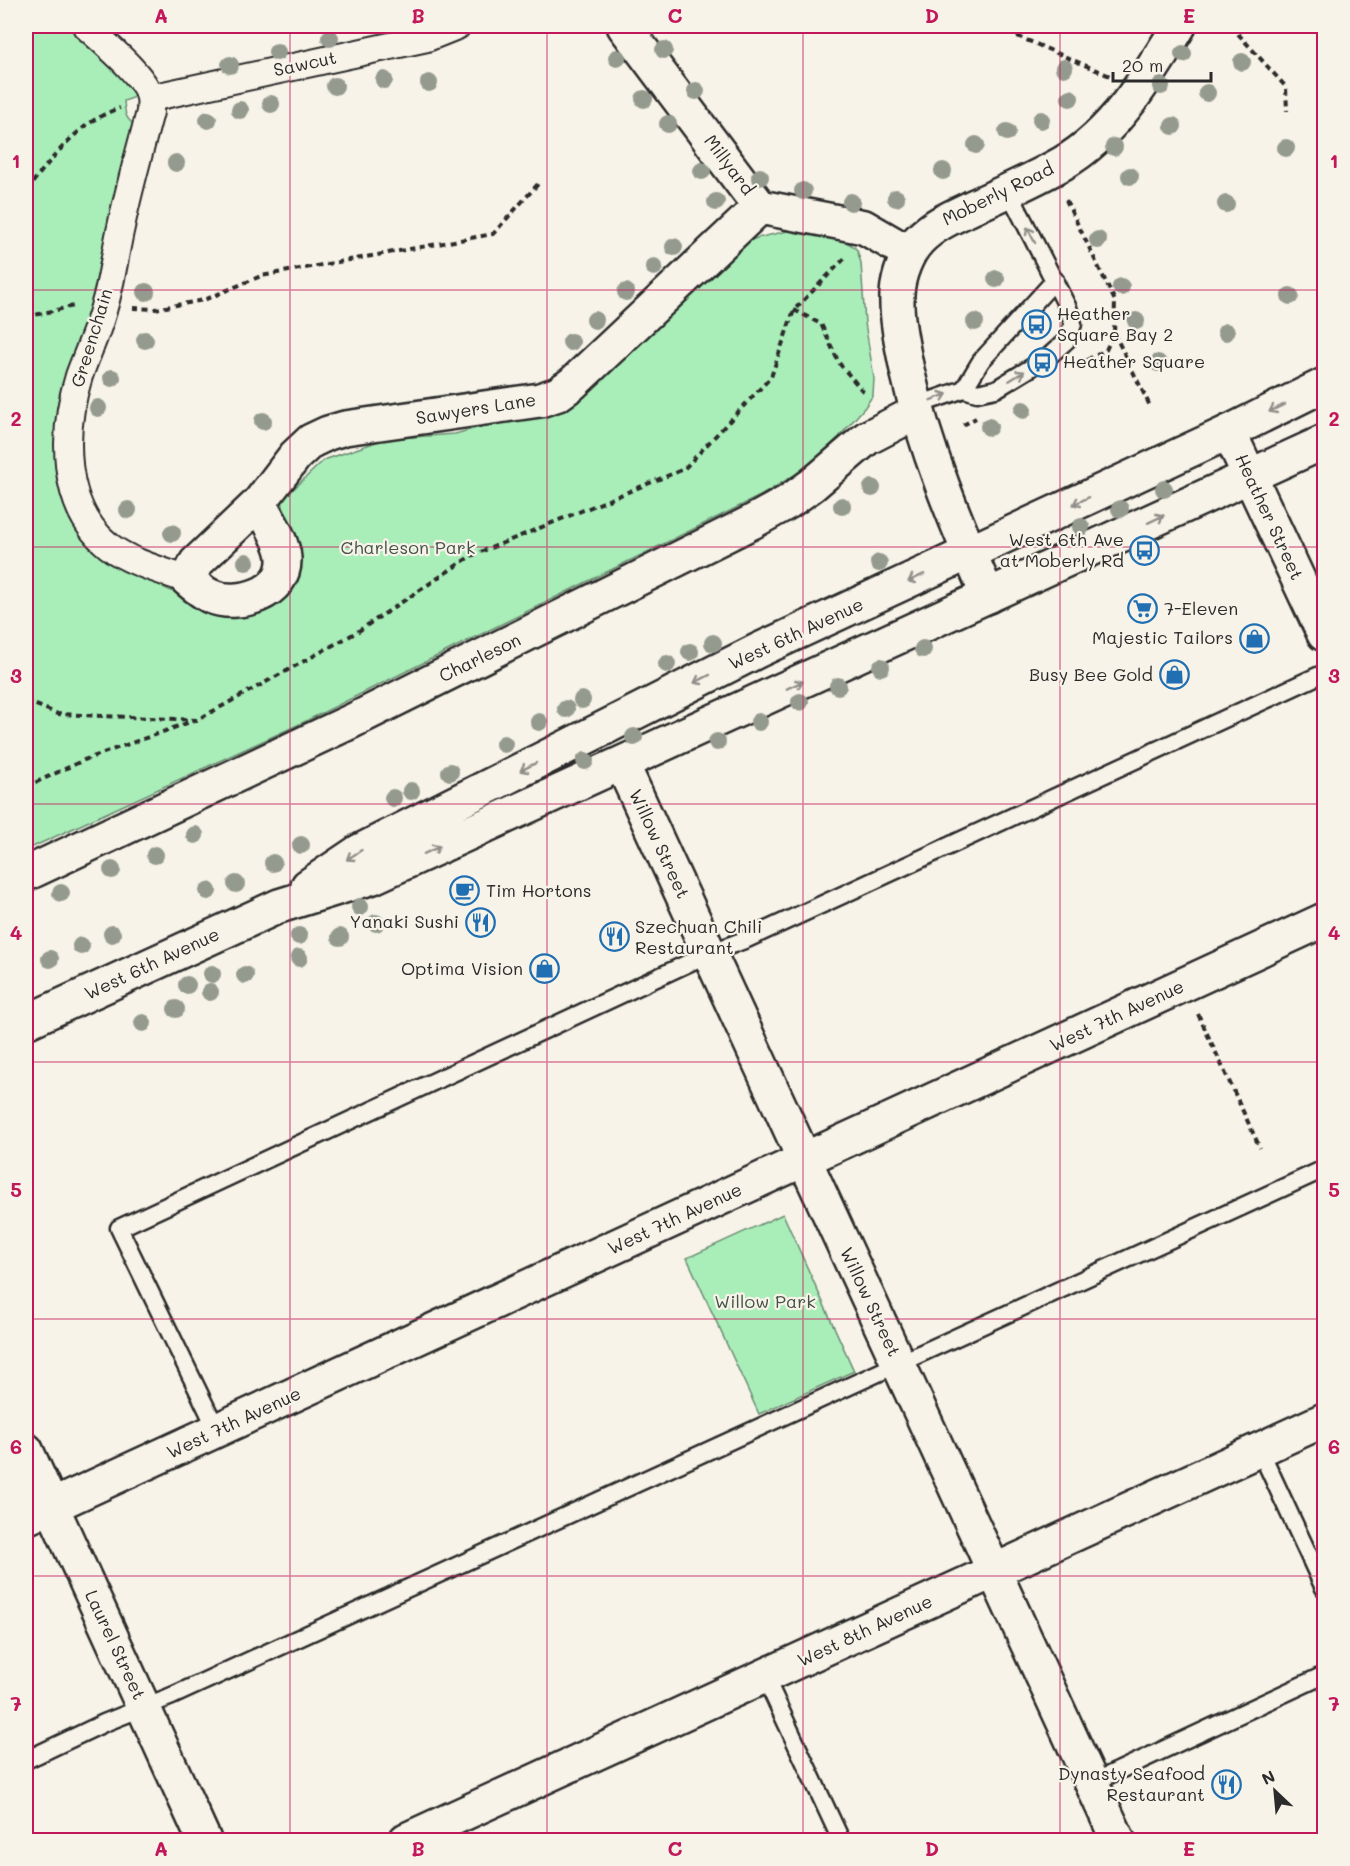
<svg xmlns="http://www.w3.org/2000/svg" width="1350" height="1866" font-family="Mali,sans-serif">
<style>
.green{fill:#a9eeb9;stroke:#6a8c72;stroke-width:1.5}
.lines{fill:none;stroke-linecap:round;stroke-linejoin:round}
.service-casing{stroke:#2b2b2b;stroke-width:21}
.pedestrian-casing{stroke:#2b2b2b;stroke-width:30}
.minor-casing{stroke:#2b2b2b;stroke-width:38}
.secondary-casing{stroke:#2b2b2b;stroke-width:38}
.path{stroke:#2b2b2b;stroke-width:4;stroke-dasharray:6 4.5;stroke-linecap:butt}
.service{stroke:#f7f3e8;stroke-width:16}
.pedestrian{stroke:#f7f3e8;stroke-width:26}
.minor{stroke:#f7f3e8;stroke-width:33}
.secondary{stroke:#f7f3e8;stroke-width:33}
.tree{fill:#959a8f}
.oneway{stroke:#918f8a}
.grid{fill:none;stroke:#c2185b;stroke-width:1.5;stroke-opacity:0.55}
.labels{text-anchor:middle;stroke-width:4.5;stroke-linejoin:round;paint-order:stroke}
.street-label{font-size:18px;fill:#2b2b2b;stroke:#f7f3e8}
.poi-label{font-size:18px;fill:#2b2b2b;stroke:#f7f3e8;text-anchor:end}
.park-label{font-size:18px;fill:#445247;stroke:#f7f3e8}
.neatline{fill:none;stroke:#c2185b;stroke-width:2}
.grid-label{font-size:20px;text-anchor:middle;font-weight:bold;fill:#c2185b}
</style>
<rect width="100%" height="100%" fill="#f7f3e8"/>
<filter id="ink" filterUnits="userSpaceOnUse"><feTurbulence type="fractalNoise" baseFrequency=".0167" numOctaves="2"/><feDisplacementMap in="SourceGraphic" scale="12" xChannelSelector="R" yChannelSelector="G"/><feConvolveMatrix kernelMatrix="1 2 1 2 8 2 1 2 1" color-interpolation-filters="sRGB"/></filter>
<g filter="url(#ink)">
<path class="green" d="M26,26H75L144,94L124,101C125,112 125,119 135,125L83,351L68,371L56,451L78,527L133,571L167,589L207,606L249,607L288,534L282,500L324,460L385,439L455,434L557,406L744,243L757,238L792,230L843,240L853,246L857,250L861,263L865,323L874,378L873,395L865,407L839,437L819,456L793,476L762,495L302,723L26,850Z
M783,1214L854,1371L759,1414L687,1258Z"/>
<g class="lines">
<defs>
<path id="service" d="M964,389L981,361L1055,280
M915,406L964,389L977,393L996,389L1047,358L1067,340L1073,324L1068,308L1008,190
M217,1430L119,1228L710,953L747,939L1324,673
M1260,1450L1324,1588
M765,1677L841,1840
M26,1760L104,1723L172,1696L1324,1169
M1092,1783L1324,1675"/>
<path id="pedestrian" d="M86,26C103,42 144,75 150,97C151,101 150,107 150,112C140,150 129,188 121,227C115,253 112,281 104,307C98,331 87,353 79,376C62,430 60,507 109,546C129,562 163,571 188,580
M150,98L427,38L457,26"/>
<path id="minor" d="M624,26L760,207L864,227L909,253
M1229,432L1324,634
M259,503C267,518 283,541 284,558C286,594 238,608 210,596C202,592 195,586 188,580L196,563L259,503L295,456L311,441L328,433L345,428L540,400L558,394L572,384L760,207
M988,596C956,523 925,449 907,370C902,345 896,319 897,294C898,276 907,252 919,240C935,223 957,215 977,205C1006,192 1035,179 1063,163C1115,133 1149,75 1179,26
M622,764L1118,1840
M26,874L352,721L752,522L788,502L812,485L867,438L917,412
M26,1450L204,1840
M26,1518L1324,920
M406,1840L1324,1420"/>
<path id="secondary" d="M308,886L360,851L759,650L1229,432L1324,385
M26,1022L279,906L373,877L1324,442"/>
</defs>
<use href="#service" class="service-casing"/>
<use href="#pedestrian" class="pedestrian-casing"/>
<use href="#minor" class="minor-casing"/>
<use href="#secondary" class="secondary-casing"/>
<path class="path" d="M999,26L1001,29L1110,76
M1231,26L1286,87L1287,111
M26,191C52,158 79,121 120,108
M1066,200L1115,301L1114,333L1106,350L1083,362
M133,308L155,309L204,300L261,276L493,234L538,184
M794,310L821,324L839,363L866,395
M26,317L74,306
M1114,333L1150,406
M963,425L976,418
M26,701L58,714L197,720L357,632L471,556L684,469L771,377L794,310L846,257
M26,787L84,760L193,721
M1198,1014L1260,1148"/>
<use href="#service" class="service"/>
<use href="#pedestrian" class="pedestrian"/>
<use href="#minor" class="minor"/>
<use href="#secondary" class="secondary"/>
</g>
<g class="tree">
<circle cx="330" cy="38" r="9"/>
<circle cx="664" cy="50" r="9"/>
<circle cx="277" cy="52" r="9"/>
<circle cx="1183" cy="54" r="9"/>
<circle cx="617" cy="58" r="9"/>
<circle cx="1242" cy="62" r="9"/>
<circle cx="230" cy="65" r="9"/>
<circle cx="1064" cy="68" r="9"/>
<circle cx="384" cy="80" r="9"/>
<circle cx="429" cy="83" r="9"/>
<circle cx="335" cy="86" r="9"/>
<circle cx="1161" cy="86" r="9"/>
<circle cx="696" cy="91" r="9"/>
<circle cx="1207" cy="93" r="9"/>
<circle cx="1070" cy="98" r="9"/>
<circle cx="644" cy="99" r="9"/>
<circle cx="271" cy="104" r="9"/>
<circle cx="240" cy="110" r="9"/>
<circle cx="208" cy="120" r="9"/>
<circle cx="1041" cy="120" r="9"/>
<circle cx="668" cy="124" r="9"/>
<circle cx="1173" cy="126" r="9"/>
<circle cx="1007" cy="132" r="9"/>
<circle cx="976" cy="145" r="9"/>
<circle cx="1114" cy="147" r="9"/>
<circle cx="1286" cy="148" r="9"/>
<circle cx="176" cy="163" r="9"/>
<circle cx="702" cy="171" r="9"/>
<circle cx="943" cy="171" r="9"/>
<circle cx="1130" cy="176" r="9"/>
<circle cx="760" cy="177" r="9"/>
<circle cx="803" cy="191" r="9"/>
<circle cx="896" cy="198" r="9"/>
<circle cx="716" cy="202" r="9"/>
<circle cx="851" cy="202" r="9"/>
<circle cx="1226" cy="204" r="9"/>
<circle cx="1098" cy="240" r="9"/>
<circle cx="674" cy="247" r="9"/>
<circle cx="654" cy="267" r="9"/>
<circle cx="996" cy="279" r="9"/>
<circle cx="1121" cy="287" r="9"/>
<circle cx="146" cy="292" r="9"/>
<circle cx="626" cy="292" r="9"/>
<circle cx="1290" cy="296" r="9"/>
<circle cx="595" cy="320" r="9"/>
<circle cx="1136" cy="321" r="9"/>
<circle cx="975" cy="322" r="9"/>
<circle cx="1226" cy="332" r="9"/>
<circle cx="145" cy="340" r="9"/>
<circle cx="571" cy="342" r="9"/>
<circle cx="1158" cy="363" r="9"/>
<circle cx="112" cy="378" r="9"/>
<circle cx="98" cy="408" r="9"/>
<circle cx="1023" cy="410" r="9"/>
<circle cx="263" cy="421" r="9"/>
<circle cx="989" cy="427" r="9"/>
<circle cx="872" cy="488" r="9"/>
<circle cx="1164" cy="489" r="9"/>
<circle cx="842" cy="506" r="9"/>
<circle cx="1120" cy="509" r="9"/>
<circle cx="128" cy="510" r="9"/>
<circle cx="1081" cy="527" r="9"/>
<circle cx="172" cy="533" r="9"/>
<circle cx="246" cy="562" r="9"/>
<circle cx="879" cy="563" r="9"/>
<circle cx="713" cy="643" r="9"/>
<circle cx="923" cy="649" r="9"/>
<circle cx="690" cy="652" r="9"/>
<circle cx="667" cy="664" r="9"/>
<circle cx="881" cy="667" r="9"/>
<circle cx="838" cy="686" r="9"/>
<circle cx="582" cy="700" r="9"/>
<circle cx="800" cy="702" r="9"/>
<circle cx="566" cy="709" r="9"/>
<circle cx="539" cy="722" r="9"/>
<circle cx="759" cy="722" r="9"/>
<circle cx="634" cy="737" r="9"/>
<circle cx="717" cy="742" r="9"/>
<circle cx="504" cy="744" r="9"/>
<circle cx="585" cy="761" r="9"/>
<circle cx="450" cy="772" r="9"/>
<circle cx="411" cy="791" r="9"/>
<circle cx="393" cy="798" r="9"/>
<circle cx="195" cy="835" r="9"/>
<circle cx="301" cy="845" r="9"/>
<circle cx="155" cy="855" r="9"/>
<circle cx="273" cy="863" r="9"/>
<circle cx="112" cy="870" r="9"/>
<circle cx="236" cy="884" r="9"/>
<circle cx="208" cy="891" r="9"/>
<circle cx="61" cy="893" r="9"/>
<circle cx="360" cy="907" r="9"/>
<circle cx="376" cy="923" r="9"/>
<circle cx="112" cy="934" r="9"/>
<circle cx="299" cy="936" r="9"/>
<circle cx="340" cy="937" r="9"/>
<circle cx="81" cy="946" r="9"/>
<circle cx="299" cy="958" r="9"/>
<circle cx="50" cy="959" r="9"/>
<circle cx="212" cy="974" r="9"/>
<circle cx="245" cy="975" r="9"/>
<circle cx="187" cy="985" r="9"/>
<circle cx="210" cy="992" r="9"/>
<circle cx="176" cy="1009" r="9"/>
<circle cx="143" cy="1023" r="9"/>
</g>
<defs><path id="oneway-shaft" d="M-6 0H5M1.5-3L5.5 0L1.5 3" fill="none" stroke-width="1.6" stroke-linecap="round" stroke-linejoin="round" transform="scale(1.5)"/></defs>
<g class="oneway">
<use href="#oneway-shaft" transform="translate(1031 235) rotate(-117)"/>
<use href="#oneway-shaft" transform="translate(1017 376) rotate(-32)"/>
<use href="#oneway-shaft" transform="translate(939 397) rotate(-21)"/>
<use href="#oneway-shaft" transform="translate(1277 408) rotate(154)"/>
<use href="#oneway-shaft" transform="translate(1081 501) rotate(155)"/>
<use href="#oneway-shaft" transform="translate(1156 519) rotate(-25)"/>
<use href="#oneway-shaft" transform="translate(916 578) rotate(155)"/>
<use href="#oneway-shaft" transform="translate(702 679) rotate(153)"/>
<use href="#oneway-shaft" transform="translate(795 685) rotate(-24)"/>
<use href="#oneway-shaft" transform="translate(528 767) rotate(153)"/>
<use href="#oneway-shaft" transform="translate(432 850) rotate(-25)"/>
<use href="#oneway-shaft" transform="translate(354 855) rotate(147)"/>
</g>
</g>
<path class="grid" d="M290,26V1840M547,26V1840M803,26V1840M1060,26V1840M26,290H1324M26,547H1324M26,804H1324M26,1062H1324M26,1319H1324M26,1576H1324"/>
<defs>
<symbol id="bus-ring" viewBox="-11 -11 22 22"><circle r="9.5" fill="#f7f3e8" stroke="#1f6fb2" stroke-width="1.5"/><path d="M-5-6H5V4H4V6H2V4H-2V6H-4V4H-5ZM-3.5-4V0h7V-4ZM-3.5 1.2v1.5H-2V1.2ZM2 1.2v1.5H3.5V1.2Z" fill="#1f6fb2"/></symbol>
<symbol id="supermarket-ring" viewBox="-11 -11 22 22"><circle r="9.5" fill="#f7f3e8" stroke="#1f6fb2" stroke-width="1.5"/><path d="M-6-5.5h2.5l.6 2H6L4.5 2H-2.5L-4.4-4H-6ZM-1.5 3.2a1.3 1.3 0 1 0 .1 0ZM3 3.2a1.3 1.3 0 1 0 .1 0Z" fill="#1f6fb2"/></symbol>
<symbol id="shop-ring" viewBox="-11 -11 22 22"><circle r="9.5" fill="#f7f3e8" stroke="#1f6fb2" stroke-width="1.5"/><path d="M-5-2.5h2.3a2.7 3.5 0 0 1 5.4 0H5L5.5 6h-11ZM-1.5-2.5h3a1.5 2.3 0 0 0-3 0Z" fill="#1f6fb2"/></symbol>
<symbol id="cafe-ring" viewBox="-11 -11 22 22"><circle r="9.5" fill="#f7f3e8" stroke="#1f6fb2" stroke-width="1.5"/><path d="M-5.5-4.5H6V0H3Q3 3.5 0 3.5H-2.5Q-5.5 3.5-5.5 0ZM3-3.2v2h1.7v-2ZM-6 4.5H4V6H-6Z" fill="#1f6fb2"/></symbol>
<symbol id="restaurant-ring" viewBox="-11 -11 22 22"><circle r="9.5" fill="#f7f3e8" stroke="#1f6fb2" stroke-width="1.5"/><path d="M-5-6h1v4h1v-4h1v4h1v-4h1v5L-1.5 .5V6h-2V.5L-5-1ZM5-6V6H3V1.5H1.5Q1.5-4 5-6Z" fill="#1f6fb2"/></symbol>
</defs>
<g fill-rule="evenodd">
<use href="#bus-ring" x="1020" y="308" width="33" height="33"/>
<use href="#bus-ring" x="1026" y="346" width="33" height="33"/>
<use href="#bus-ring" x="1128" y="534" width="33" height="33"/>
<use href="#supermarket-ring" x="1126" y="592" width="33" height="33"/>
<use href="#shop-ring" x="1238" y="622" width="33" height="33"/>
<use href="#shop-ring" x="1158" y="658" width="33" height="33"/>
<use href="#cafe-ring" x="448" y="874" width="33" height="33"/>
<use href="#restaurant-ring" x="464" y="906" width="33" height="33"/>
<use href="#restaurant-ring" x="598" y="920" width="33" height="33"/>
<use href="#shop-ring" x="528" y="952" width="33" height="33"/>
<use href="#restaurant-ring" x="1210" y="1768" width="33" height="33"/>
</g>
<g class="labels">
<g class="street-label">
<text transform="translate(305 64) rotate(-12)" y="6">Sawcut</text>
<text transform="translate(729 165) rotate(53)" y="6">Millyard</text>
<text transform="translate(998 194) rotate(-26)" y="6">Moberly Road</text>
<text transform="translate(92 338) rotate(-73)" y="6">Greenchain</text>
<text transform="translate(476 409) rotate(-9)" y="6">Sawyers Lane</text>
<text transform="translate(1269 517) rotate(65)" y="6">Heather Street</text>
<text transform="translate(796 634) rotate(-25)" y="6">West 6th Avenue</text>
<text transform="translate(480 658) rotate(-26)" y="6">Charleson</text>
<text transform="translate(659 844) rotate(65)" y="6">Willow Street</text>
<text transform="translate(152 964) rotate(-25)" y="6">West 6th Avenue</text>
<text transform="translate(1117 1016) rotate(-25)" y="6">West 7th Avenue</text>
<text transform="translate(675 1219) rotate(-25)" y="6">West 7th Avenue</text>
<text transform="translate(870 1302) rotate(65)" y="6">Willow Street</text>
<text transform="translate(234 1423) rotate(-25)" y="6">West 7th Avenue</text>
<text transform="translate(865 1631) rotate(-25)" y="6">West 8th Avenue</text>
<text transform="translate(115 1645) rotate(65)" y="6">Laurel Street</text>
</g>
<g class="poi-label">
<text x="1057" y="320" text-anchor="start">Heather<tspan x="1057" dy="21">Square Bay 2</tspan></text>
<text x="1063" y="368" text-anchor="start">Heather Square</text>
<text x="1124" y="546">West 6th Ave<tspan x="1124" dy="21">at Moberly Rd</tspan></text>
<text x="1164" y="615" text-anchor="start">7-Eleven</text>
<text x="1233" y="644">Majestic Tailors</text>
<text x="1153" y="681">Busy Bee Gold</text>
<text x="486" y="897" text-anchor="start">Tim Hortons</text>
<text x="459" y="928">Yanaki Sushi</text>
<text x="635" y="933" text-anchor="start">Szechuan Chili<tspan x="635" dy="21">Restaurant</tspan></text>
<text x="523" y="975">Optima Vision</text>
<text x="1205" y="1780">Dynasty Seafood<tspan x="1205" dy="21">Restaurant</tspan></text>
</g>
<g class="park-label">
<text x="408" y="554">Charleson Park</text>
<text x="765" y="1308">Willow Park</text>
</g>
</g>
<rect width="1350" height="1866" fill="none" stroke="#f7f3e8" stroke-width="66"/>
<g transform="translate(1275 1791) rotate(334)" stroke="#f7f3e8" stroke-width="4.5" paint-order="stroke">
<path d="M0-4.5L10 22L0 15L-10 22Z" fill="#2b2b2b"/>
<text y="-9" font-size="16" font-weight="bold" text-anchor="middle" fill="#2b2b2b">N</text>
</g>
<path d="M1113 72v9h98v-9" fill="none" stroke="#2b2b2b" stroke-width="3"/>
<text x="1122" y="72" font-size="18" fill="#2b2b2b" stroke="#f7f3e8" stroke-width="4.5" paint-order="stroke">20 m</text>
<rect x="33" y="33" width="1284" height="1800" class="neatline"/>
<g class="grid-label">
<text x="161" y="23">A</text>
<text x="418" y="23">B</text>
<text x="675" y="23">C</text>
<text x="932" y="23">D</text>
<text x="1189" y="23">E</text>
<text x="16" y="168">1</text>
<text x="1334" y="168">1</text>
<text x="16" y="426">2</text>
<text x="1334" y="426">2</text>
<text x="16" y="683">3</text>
<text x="1334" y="683">3</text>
<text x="16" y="940">4</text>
<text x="1334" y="940">4</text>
<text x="16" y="1197">5</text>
<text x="1334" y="1197">5</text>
<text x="16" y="1454">6</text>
<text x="1334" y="1454">6</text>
<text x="16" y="1711">7</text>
<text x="1334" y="1711">7</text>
<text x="161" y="1856">A</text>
<text x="418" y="1856">B</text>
<text x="675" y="1856">C</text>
<text x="932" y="1856">D</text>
<text x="1189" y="1856">E</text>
</g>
</svg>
